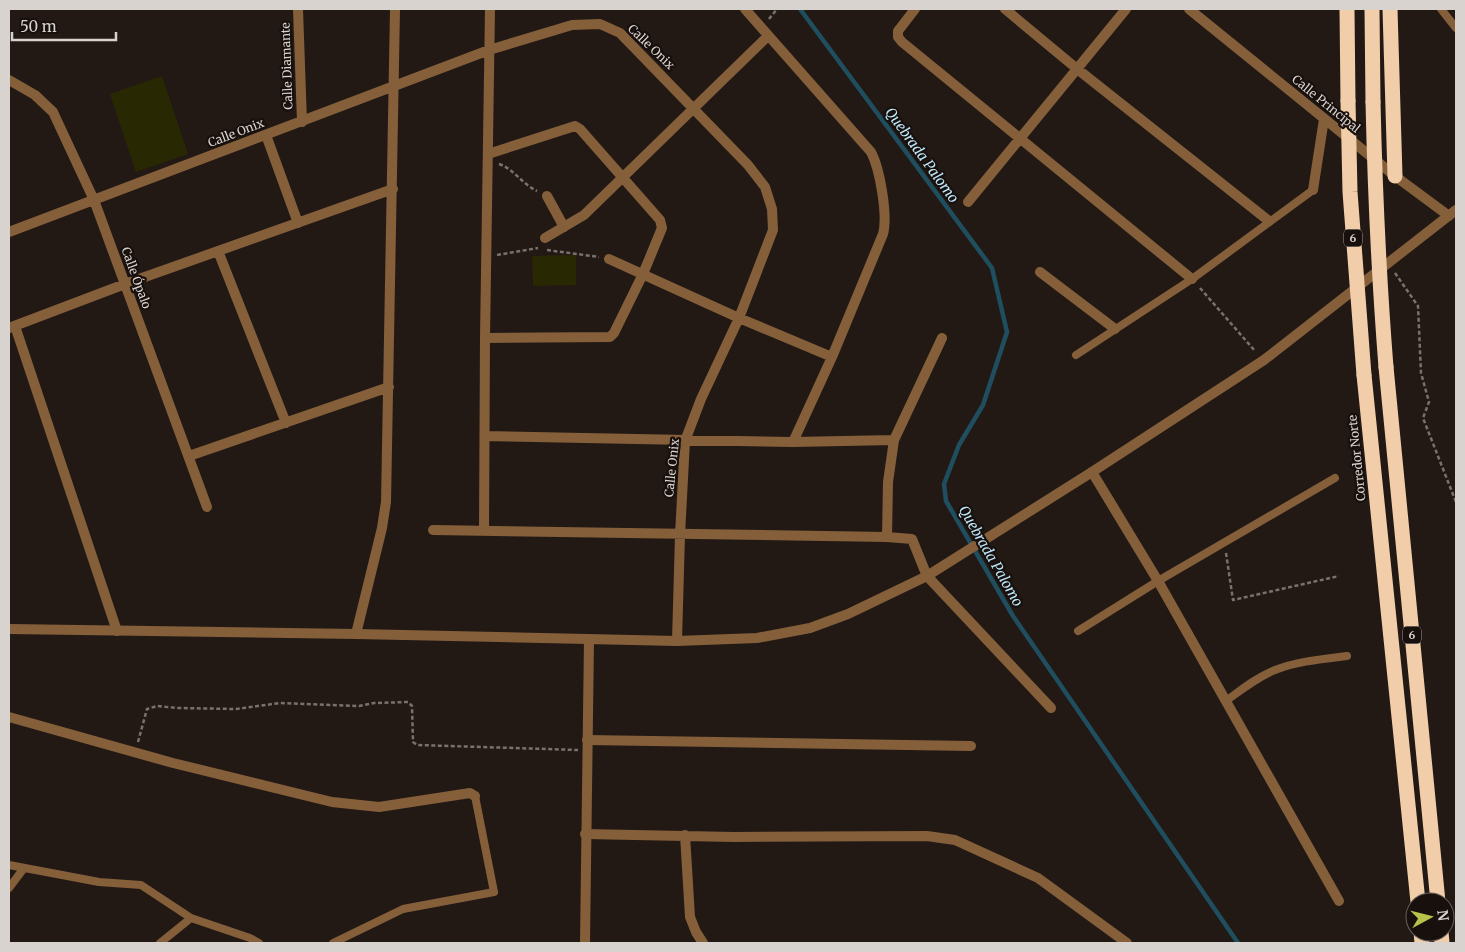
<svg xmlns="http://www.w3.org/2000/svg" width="1465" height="952" font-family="Merriweather,serif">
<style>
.green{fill:#282802}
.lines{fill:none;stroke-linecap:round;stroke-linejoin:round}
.stream{stroke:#1f4e5f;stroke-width:4.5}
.path{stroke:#78716d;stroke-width:2.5;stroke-dasharray:4 2.5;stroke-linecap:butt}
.service{stroke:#845f3a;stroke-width:8}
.minor{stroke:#845f3a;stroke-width:10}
.tertiary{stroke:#845f3a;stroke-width:10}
.motorway{stroke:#f2cdaa;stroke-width:15}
.motorway-bridge{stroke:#f2cdaa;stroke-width:15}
.labels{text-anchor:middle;stroke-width:4.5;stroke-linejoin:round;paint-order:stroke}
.shield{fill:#18100d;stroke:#9f9896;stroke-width:1}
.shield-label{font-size:11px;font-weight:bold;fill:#d9d3d0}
.street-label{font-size:12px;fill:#d9d3d0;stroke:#18100d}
.water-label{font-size:14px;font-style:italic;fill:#bee9fb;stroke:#18100d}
</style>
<rect width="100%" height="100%" fill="#221915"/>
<path class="green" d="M162,76L188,154L136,172L110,94Z
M576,255V285L533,286L532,256Z"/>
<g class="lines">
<path class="stream" d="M800,9L992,268L1007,332L983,405L959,445L944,484L946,501L1013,616L1238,943"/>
<path class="path" d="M769,19L777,9
M499,164C514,169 522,184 537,191
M547,250L599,257
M497,255L538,248
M1395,273L1418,306L1421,373L1429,402L1423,418L1456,502
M1200,288L1255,351
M1226,553L1233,600L1339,576
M138,742L147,709L157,706L177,708L236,709L280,703L359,706L374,703L408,702L412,706L413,742L417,745L578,750"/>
<path class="service" d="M1441,9L1456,28
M1076,355L1192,279L1313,190
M1078,631L1158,581L1335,478
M1226,701C1241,690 1257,677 1275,670C1298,661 1323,659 1347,656
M9,865L99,882L141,885L191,918L250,938L259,943
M9,888L24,868
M160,943L191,918
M333,943L403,909L494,892L475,796"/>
<path class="minor" d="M298,9L302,122
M745,9L871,152C880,169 888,216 883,234L832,357L793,442
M915,9L898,31V37L902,42L1192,279
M1005,9L1076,68L1269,221
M9,80L35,95L53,112L94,200L207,507
M266,135L298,223
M1313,190L1324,119
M547,196L564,227
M968,202L1126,9
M9,232L489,50L572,25L600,24L620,33L748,165L765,187L772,209L773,230L739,318L701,399L685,441L680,535L677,641
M545,238L584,215L768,36
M218,251L286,423
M609,259L739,318L832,357
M1040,272L1115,329
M15,326L117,631
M9,328L125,284L393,189
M485,338L610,337L614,333L643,274L662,228L660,220L580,129L575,126L488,154
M485,436L793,442L894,440
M189,456L389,387
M1092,472L1158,581L1339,901
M433,530L887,537L912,539L927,576L1051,708
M484,531L485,338L490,9
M887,537L888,482L894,440L942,338
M356,634L382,528L386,502L395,9
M9,717L173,763L332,802L379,807L470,793L475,796
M587,740L971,746
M585,834L734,837L927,836L955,840L1038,878L1127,943
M685,835L690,917L696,932L703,943"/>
<path class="tertiary" d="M1189,9L1395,176L1449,216
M9,629L356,634L677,641L757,638L810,628L848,614L927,576L1092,472L1264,360L1456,210
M585,943L589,639"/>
<path class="motorway" d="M1347,9L1348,101
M1372,9L1373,102
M1390,9L1395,176
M1386,367L1438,902
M1364,375L1418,902
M1421,932L1422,943
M1441,932L1442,943"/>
<path class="motorway-bridge" d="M1348,101L1350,192L1364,375
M1373,102C1375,191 1379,279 1386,367"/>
</g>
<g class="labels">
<g class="shield">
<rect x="1344" y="229.5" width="18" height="17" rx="4"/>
<rect x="1403" y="626.5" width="18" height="17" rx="4"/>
</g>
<g class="shield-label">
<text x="1353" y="242">6</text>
<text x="1412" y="639">6</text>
</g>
<g class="street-label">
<text transform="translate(651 47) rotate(44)" y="4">Calle Onix</text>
<text transform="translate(287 66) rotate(-92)" y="4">Calle Diamante</text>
<text transform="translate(1326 104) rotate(39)" y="4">Calle Principal</text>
<text transform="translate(236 133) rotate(-21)" y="4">Calle Onix</text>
<text transform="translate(136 278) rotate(70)" y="4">Calle Ópalo</text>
<text transform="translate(1357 458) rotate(-96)" y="4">Corredor Norte</text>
<text transform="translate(672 468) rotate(-84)" y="4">Calle Onix</text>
</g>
<g class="water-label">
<text transform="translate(922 155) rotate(54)" y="5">Quebrada Palomo</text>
<text transform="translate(991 556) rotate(60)" y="5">Quebrada Palomo</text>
</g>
</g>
<rect width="1465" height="952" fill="none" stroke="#d9d3d0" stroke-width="20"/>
<g transform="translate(1430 917) rotate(83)"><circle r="24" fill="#18100d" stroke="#655e5b"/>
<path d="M0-4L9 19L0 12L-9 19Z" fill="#b6c249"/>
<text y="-8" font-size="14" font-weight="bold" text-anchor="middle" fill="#d9d3d0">N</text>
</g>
<path d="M12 32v8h104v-8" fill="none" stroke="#d9d3d0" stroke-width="2.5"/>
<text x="20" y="32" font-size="15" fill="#d9d3d0" stroke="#18100d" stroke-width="4" paint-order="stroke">50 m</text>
</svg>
